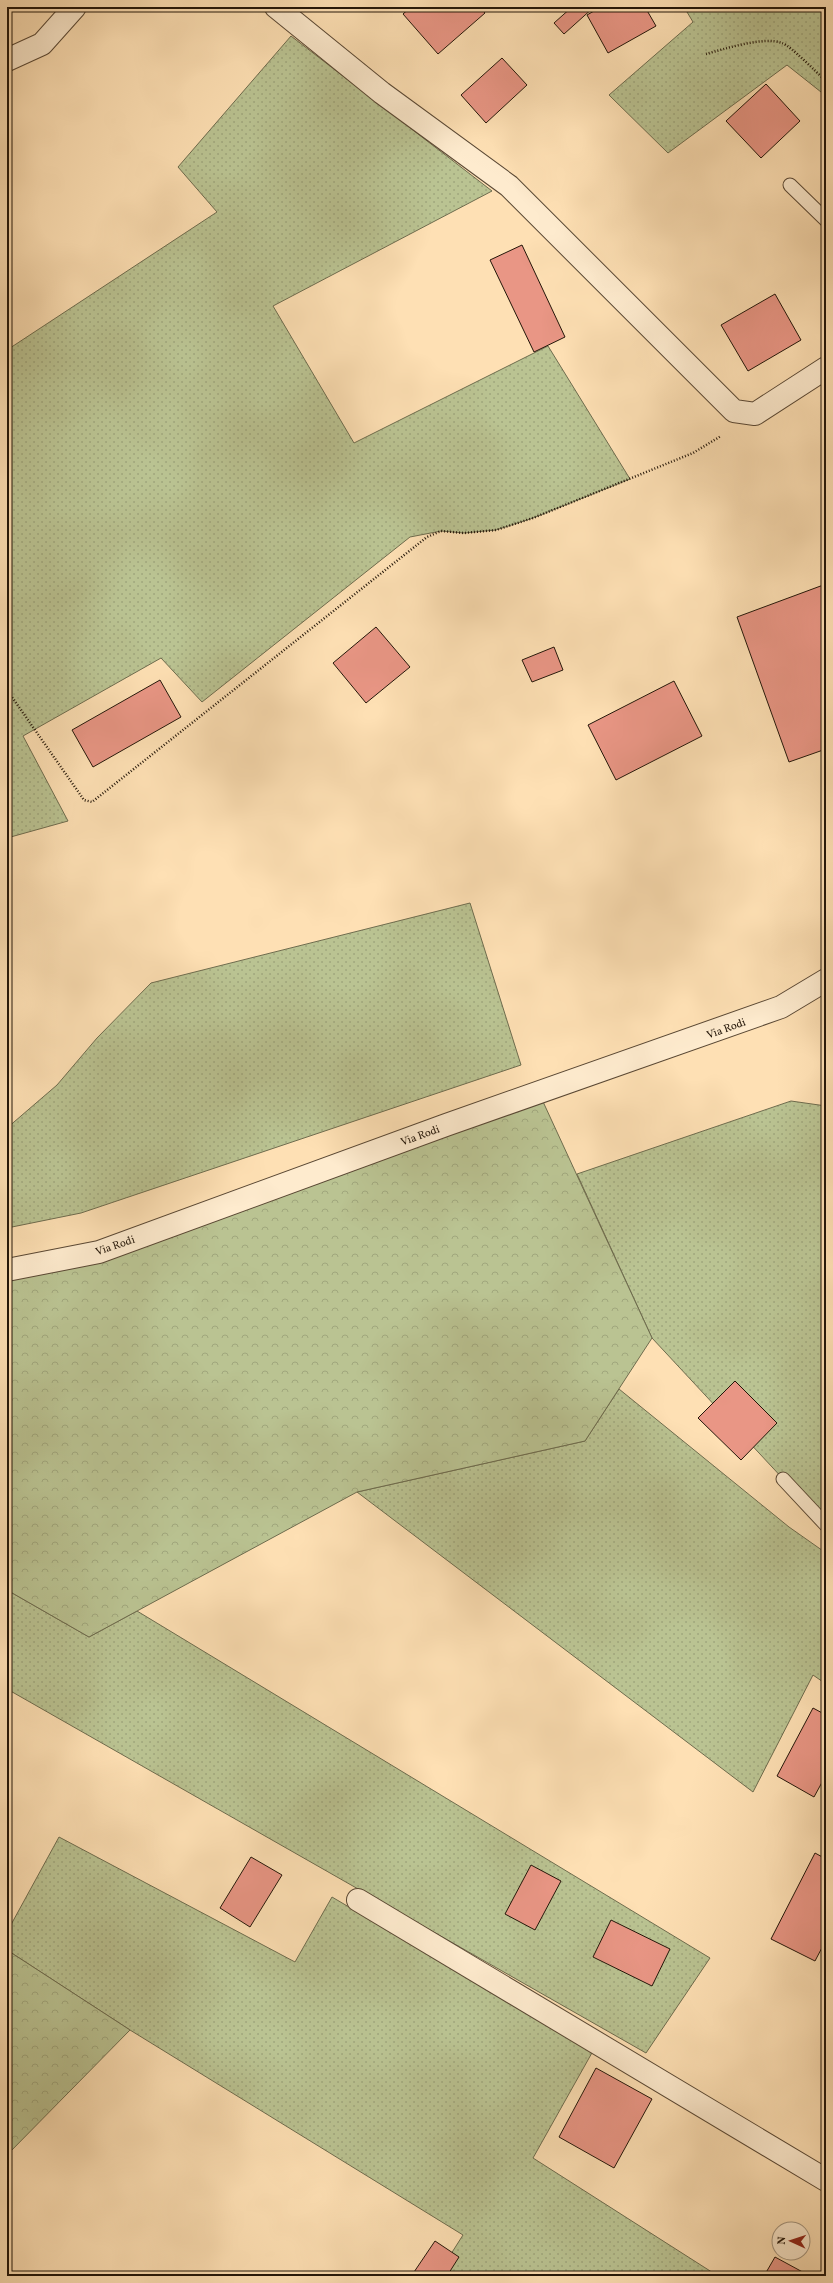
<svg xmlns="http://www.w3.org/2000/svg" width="833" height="2283" font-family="Vollkorn,serif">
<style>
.green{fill:url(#green-dots);stroke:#6e6c4e}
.forest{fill:url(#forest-crowns);stroke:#6e6c4e}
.building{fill:#e99685;stroke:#231609}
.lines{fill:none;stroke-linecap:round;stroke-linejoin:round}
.service-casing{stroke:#5a4834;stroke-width:15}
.minor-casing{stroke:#5a4834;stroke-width:24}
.path{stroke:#231609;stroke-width:2.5;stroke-dasharray:1 2;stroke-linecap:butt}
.service{stroke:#feebce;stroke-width:13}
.minor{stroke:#feebce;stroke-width:22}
.labels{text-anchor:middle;stroke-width:3.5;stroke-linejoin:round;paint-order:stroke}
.street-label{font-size:11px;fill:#231609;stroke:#feebce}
</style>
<defs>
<pattern id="green-dots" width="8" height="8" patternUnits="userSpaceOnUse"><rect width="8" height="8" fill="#bac392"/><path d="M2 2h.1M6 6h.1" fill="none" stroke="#a0a77d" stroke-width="1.8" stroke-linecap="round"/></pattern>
<pattern id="forest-crowns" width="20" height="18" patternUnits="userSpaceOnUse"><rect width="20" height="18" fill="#bac392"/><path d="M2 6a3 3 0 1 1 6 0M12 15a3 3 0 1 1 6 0" fill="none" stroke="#a0a77d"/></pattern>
</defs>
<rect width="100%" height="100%" fill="#fee0b4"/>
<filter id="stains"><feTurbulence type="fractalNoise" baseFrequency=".005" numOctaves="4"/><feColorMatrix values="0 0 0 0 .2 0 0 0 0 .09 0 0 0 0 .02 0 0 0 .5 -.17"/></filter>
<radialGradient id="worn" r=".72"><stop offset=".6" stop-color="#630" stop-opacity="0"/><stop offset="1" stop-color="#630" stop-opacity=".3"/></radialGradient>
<path class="green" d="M684,7H826V96L787,65L668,153L609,95L693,22Z
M291,36L492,191L273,306L354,443L548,346L630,479L533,518L496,530L464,533L441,531L410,537L202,702L161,658L23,736L68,821L7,838V350L217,212L178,167Z
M470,903L521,1065L81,1213L7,1228V1128L57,1085L97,1038L151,983Z
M791,1101L826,1106V1525L652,1338L577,1174Z
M619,1389L789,1527L826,1553V1684L813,1675L753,1792L357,1492L585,1441Z
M7,1590L89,1637L137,1611L710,1958L646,2053L7,1689Z
M59,1837L295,1962L332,1897L593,2051L533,2158L718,2276H437L463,2235L130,2030L7,1950V1932Z"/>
<path class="forest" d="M539,1093L652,1338L585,1441L357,1492L89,1637L7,1590V1270L99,1252Z
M7,1950L130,2030L7,2155Z"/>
<path class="building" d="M411,7H480L485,13L438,54L403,14Z
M572,7H594L564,34L554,23Z
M601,7H645L656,26L608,53L587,15Z
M502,58L527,85L486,123L461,95Z
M766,84L800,121L761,158L726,121Z
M522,245L565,337L534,352L490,260Z
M775,294L801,340L748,371L721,325Z
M826,584V749L789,762L737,617Z
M376,627L410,667L366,703L333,663Z
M554,647L563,670L532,682L522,660Z
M160,680L181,717L93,767L72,730Z
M674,681L702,736L616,780L588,725Z
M735,1381L777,1423L741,1460L698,1418Z
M813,1708L826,1715V1775L814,1797L777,1776Z
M815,1853L826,1859V1940L815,1961L771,1939Z
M251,1857L282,1875L250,1927L220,1908Z
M531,1865L561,1881L535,1930L505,1914Z
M611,1920L670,1949L652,1986L593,1957Z
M596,2068L652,2099L614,2168L559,2137Z
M435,2241L459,2257L447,2276H414L412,2275Z
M775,2257L810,2276H764Z"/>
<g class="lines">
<defs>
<path id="service" d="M790,185L826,220
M783,1479L826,1525"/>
<path id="minor" d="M276,7L382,93L509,186L734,411L755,414L826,368
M7,60L42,44L75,7
M7,1270L99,1252L446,1125L781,1007L826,980
M358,1900L826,2180"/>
</defs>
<use href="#service" class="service-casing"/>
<use href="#minor" class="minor-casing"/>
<path class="path" d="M706,54C724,49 764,36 782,43C791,46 817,73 826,81
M7,690L84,800L92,802L427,537L441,531L464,533L496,530L533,518L693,453L721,436"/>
<use href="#service" class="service"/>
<use href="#minor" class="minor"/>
</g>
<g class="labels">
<g class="street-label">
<text transform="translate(726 1028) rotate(-20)" y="4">Via Rodi</text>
<text transform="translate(420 1135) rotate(-20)" y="4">Via Rodi</text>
<text transform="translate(115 1245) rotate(-19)" y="4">Via Rodi</text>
</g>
</g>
<rect width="833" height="2283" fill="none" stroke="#fee0b4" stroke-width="24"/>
<rect x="8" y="8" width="817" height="2267" fill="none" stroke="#231609" stroke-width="2"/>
<rect x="12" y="12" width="809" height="2259" fill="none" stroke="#231609"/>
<g transform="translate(791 2241) rotate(273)"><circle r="19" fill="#feebce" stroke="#a6967f"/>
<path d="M0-3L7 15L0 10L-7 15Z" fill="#8f2418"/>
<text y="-6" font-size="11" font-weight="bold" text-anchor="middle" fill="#231609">N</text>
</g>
<rect width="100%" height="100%" filter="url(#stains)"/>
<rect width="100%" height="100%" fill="url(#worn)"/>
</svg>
